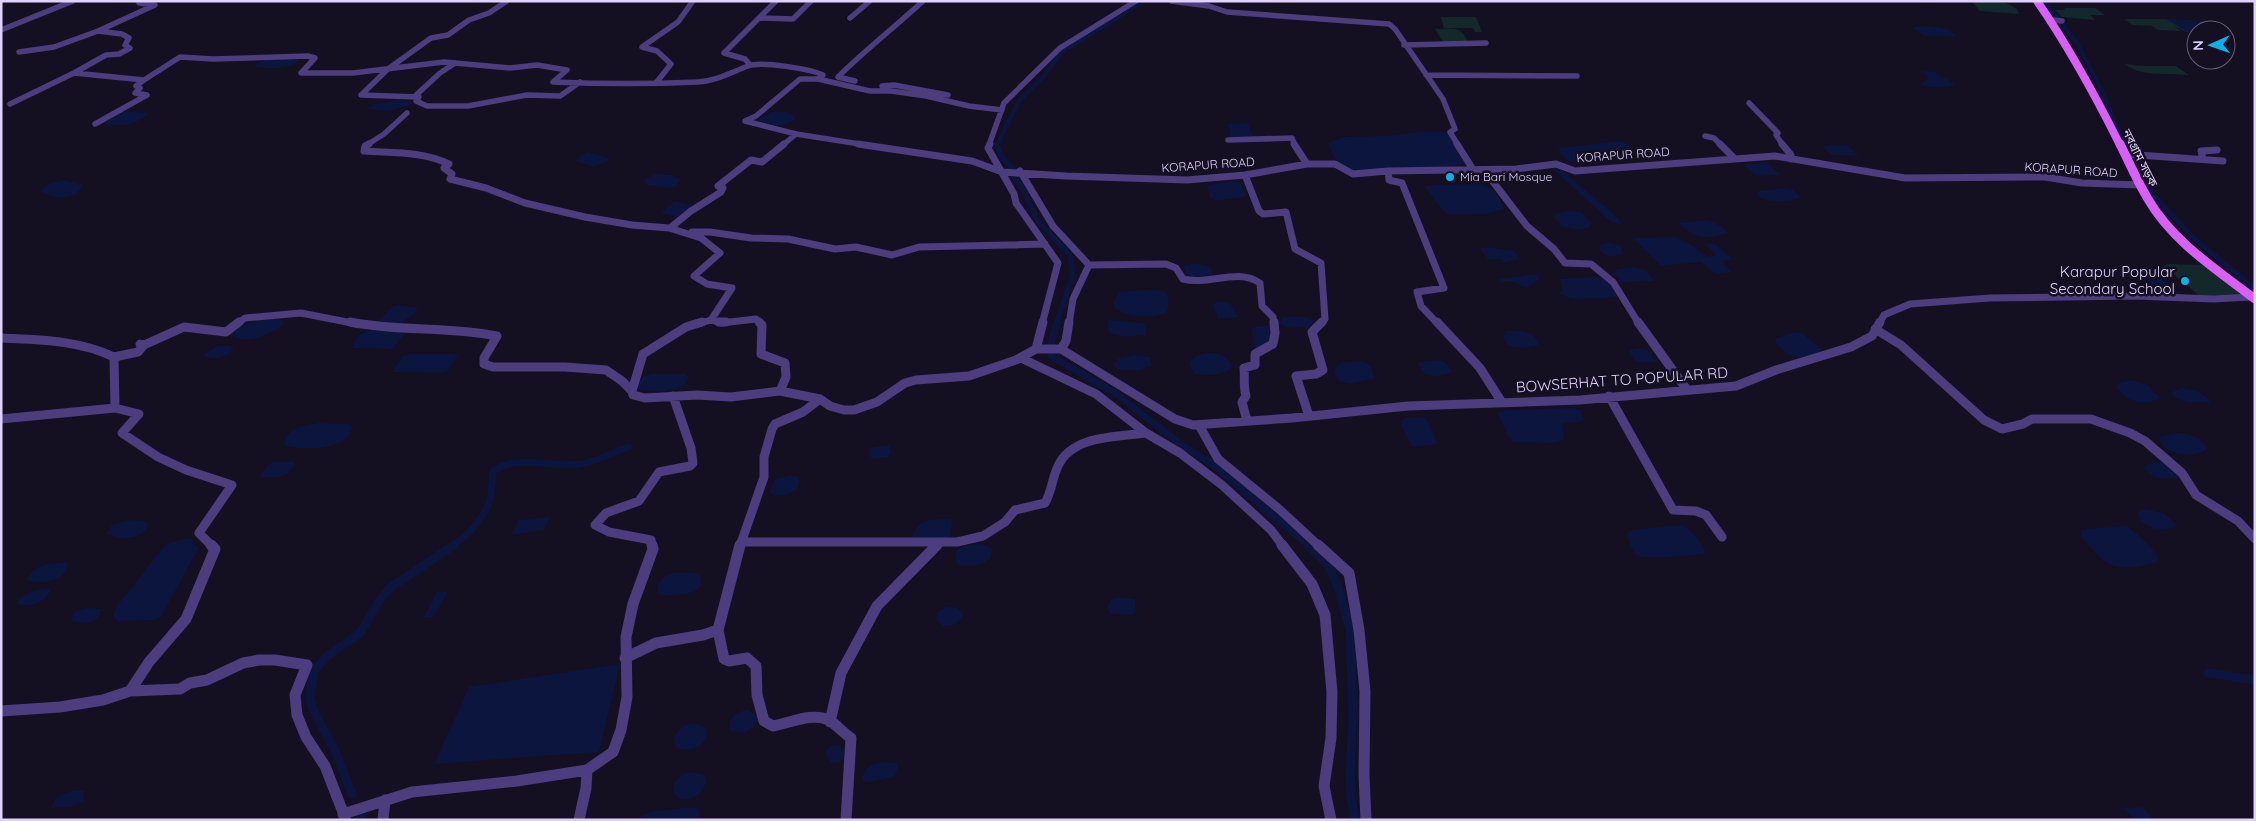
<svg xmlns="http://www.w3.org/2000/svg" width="2256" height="821" font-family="Quicksand,'Noto Sans Bengali',sans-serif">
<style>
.green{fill:#12282b}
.water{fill:#0c153d}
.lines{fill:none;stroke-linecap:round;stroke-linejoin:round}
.canal-far3{stroke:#0c153d;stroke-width:4.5}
.canal-far2{stroke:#0c153d;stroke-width:5.5}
.canal-far1{stroke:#0c153d;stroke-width:7}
.canal{stroke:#0c153d;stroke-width:9}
.minor-far3{stroke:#4b3d7e;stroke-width:5.5}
.minor-far2{stroke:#4b3d7e;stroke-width:7}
.minor-far1{stroke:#4b3d7e;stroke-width:9}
.minor{stroke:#4b3d7e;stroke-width:11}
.major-far1{stroke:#d960f6;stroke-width:8}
.major{stroke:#d960f6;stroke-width:9}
.poi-dot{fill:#0eafed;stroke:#150f22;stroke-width:2}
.labels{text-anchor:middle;stroke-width:5;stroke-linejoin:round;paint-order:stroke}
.far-street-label{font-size:12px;fill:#dfd2fc;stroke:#150f22}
.far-poi-label{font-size:12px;fill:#dfd2fc;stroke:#150f22;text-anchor:start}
.poi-label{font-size:15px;fill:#dfd2fc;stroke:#150f22;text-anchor:end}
.street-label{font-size:15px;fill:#dfd2fc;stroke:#150f22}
</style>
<rect width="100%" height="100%" fill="#150f22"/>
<path class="green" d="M1990,1L2006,3L2017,9L2019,14L1980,11L1972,2Z
M2065,8H2095L2105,15H2090L2095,20L2062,17L2055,10H2064Z
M1441,17H1476L1482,32H1475L1473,28H1444Z
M2124,19H2164L2215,22L2230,30L2187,32L2174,26L2181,31L2158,30L2152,26L2133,25Z
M1435,29C1451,29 1462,24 1468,43L1443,42Z
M2125,64L2143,66H2176L2189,75C2168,73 2141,77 2125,64Z
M2168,264L2203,265L2242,295L2200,296L2163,266Z"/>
<path class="water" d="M2166,19L2212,22L2227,29L2188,32Z
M1928,26L1947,29L1956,36H1924L1912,27Z
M297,58L298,61C287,70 270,69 256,67L255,64L269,59Z
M1921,70L1935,72L1956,85C1945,88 1931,89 1920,84L1929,78Z
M397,100L410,101L413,104L389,111L367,109C374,102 387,104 397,100Z
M122,111L148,113C135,127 118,127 101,123Z
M771,112H788L795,116V119C785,128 768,126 758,120Z
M1248,123L1253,137L1231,138L1228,124Z
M1431,131L1448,133L1467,163L1432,170L1351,172C1338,166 1333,157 1328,143L1344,137L1383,136Z
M1623,141L1636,153L1569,161L1561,155L1558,148Z
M1846,145L1859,156L1831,155L1822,146Z
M587,152L609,158V160L594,167L575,161L577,158Z
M1768,163L1780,175L1756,176L1742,164Z
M1557,166L1615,215L1622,224L1611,222L1552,168L1551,167Z
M654,174L672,175L681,180L675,187L668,188L648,185L644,180Z
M62,180L83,185C75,202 53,199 40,191L49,184Z
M1236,181L1241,183L1246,195L1244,197L1215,201L1210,198L1207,185Z
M1481,184C1493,188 1501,197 1504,209L1487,214L1447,215L1425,188L1427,185Z
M1784,188L1793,190L1801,197C1789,203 1767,204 1757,195L1759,191Z
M675,201L691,205L692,208L679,217L661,213Z
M1567,211L1581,212L1592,223L1590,227L1580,230L1562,227L1554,217L1556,214Z
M1708,220L1721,226L1728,233C1703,240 1697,239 1678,223Z
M1675,237L1693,246L1708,257L1716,255L1705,244H1715L1733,259L1724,261V264L1732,272L1716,274L1701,262L1661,266L1633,238Z
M1609,242L1621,246L1623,254L1609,257L1600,251L1599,246Z
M1488,247L1513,251L1521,259L1502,263L1500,259H1488L1481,251V248Z
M1190,264C1200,264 1213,263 1213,276L1211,278L1186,277L1184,266Z
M1632,267L1646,270L1654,281L1619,282L1620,279L1612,273L1618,269Z
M2133,267C2153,267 2168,283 2182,295L2155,293L2129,268Z
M1536,274L1540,278C1519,299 1526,278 1502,282L1500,279Z
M1596,277L1605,278L1619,297L1573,299L1559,294L1562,291L1560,279Z
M1144,290C1162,290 1173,289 1167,312C1156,320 1125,317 1115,308L1113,301L1120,292Z
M1218,301L1230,303L1238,317L1218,319L1213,305Z
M397,305L418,308L416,312L400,324L377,322L392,307Z
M1284,317H1305L1314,321L1310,327L1286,328L1280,322Z
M272,319L283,321L285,324C271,333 247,347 232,335C241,322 257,321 272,319Z
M1111,320L1143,323L1145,325L1146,335L1127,337L1110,333L1108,330V321Z
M1271,325L1272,342L1255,350L1251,329L1255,327Z
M377,329L404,332V335L392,349L353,348C353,336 367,330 377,329Z
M1506,331C1519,330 1536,331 1539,345L1525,348L1508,346L1503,336Z
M1795,332L1802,333L1821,349V352C1807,356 1798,361 1785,352C1780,348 1776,345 1775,339Z
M217,346H231L234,348C226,357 214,362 204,355Z
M1640,348L1648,350L1656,362H1636L1628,350Z
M1207,353C1217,353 1228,355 1232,366C1226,376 1206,376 1195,374L1189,366C1191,356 1198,355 1207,353Z
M411,354H455L458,355L448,371L444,373L392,372L403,356Z
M1135,355L1150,357L1152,365C1143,371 1123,373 1114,367L1113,364L1119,358Z
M1438,360L1446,363L1452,372C1437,377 1427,380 1418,365L1419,362Z
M1361,361C1370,363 1375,369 1373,379L1350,384L1338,381L1334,373L1337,365L1343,362Z
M652,374H685L688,376C689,393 650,393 638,389L637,383L643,377Z
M2131,380L2148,385L2160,398C2145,407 2126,402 2117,388L2118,383Z
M2182,388L2198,391L2210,400L2209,402C2197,403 2177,403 2171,392Z
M1574,408L1580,410L1584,419L1583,421L1562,424L1564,440L1552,443L1513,442L1508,436L1498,414L1499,412L1509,410Z
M1424,417L1429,424L1437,443L1434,445L1412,447L1401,425V420L1405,418Z
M319,423L348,424L352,425C353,451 301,451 284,445C285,428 305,425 319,423Z
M2178,433C2189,433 2203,438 2207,449C2196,459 2159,456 2160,437Z
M889,445L891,452L888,457L874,459L870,457L869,451L871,448Z
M274,462H294L295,464C289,479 275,478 261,477V475L268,465Z
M2158,462L2165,463L2180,477C2165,480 2155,480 2144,469L2148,464Z
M791,475L799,477C802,493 786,495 774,496L770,493L774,480Z
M2145,509L2164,513L2175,523L2176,527C2163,533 2142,528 2137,513Z
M550,517L544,530L511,535L518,520Z
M952,519L950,541L912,540C915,517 933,519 952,519Z
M127,520L145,521L149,524C143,541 120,540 106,534L111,526Z
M1680,525C1692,528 1698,540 1705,549L1704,554C1691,555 1650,560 1640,556C1632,553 1627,540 1628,532L1632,530Z
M2125,526C2137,532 2150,545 2158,557L2157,562C2117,574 2106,568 2081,536V531L2086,529Z
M191,538L198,549L161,617L154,620L118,621L113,617L116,607L165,545L182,539Z
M982,544L992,548L991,558C982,565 969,569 957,564C950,545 969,545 982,544Z
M57,563H67L68,565C65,582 41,585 27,580C32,567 44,564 57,563Z
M672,573H694L700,576C709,597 673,595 661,595L657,594C658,581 661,577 672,573Z
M46,589L51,590C45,603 31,608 17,604C20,593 36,590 46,589Z
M437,592H448L434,617L423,618Z
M1118,597L1135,599L1136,612L1132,615L1110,614L1107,605L1111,600Z
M947,606L957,608L962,612V618L954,625L943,626L936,620L937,612Z
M90,608L101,609C99,626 84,623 71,621C71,612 82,608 90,608Z
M620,664L599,752L434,764L469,687Z
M748,710L757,716L755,726L743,733L731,731L729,725C731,715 739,711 748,710Z
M695,723L706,728C711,744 691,754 677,748L674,742C675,730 684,724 695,723Z
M826 754a9 9 0 1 1 18 0a9 9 0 1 1-18 0Z
M888,762L897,763V771L894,777L865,783L862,779C866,764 874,763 888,762Z
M690,772L703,774L706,780C705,794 693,801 680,799L674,794C671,783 679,775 690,772Z
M78,790L84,791L83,801L72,807L52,808C53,795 68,792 78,790Z
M695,807L699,810L700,820H643L644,815L655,811Z
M2144,807L2153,820H2135L2123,808Z"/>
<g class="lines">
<path class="canal-far3" d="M2044,1L2077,43L2101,89L2125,145
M997,145L1019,101L1044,76L1062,52L1143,1"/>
<path class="canal-far2" d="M997,144C999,155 1005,162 1014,169L1013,175L1025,193L1037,220L1070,255L1073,275L1056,324
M2124,144L2138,160L2148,178L2151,192L2192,237L2255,289"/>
<path class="canal-far1" d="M1057,322L1050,347L1051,356L1115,393L1182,445L1211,463L1309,546
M452,546C468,535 485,518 490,499C492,490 492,480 493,471C521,453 550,469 581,464C598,461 613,452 629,447"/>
<path class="canal" d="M1308,545L1329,566L1338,587L1350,629L1353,717L1350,775L1351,800L1355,820
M2208,673L2255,680
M352,794L335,751L313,710L310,697L314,671L326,657L360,633L381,598L391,587L454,545
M361,812L362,820"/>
<path class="minor-far3" d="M507,1L489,13L469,20L448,35L431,38L388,69L361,95L419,97L416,101L427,106H468L527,95L560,96L580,82
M1171,1L1209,6L1227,12L1389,24L1395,29L1443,99L1455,129L1450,132L1458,145
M759,18L793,19L811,1
M850,18L870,1
M2052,23L2053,20L2062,21
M1,30L73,1
M1404,45L1486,43
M19,52L54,47L98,31
M750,65L745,59L724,53L776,1
M1426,75L1577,76
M818,79H800L756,116L745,121L796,134L866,145
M144,80L180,57L213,59L308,56L315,58L301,73H353L444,62L510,68L537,65L567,70L553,82C601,84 650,84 698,82C716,81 732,72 748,66C761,61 811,69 823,75L818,79L870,91H891L926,96L969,106L1002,110
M855,81L838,77C865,50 895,27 923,1
M656,83L671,64L657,51L642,47L678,22L693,1
M882,86L894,85L948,95
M414,97L440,73L455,63
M1749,103L1778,133L1776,135L1783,145
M10,104L74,73
M95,124L147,95L135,93L140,88L136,86L144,80L74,73L106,55L119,54L130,48L125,45L129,38L122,34L98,31L155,5L139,3L138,1
M1705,136L1714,138L1721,145
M1228,140L1292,138L1295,145
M367,145L384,134L407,113
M783,145L796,134
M989,145L1004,103L1060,48L1136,1"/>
<path class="minor-far2" d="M369,144L365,146L364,151C393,153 422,151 449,164L444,168L452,174L450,179L486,188L525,203L585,217L632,225L669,228L701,238L720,253L694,276L707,284L732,288L711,320L721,323L756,319L761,324
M858,144L972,161L1002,172L1066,176L1187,180L1245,175L1307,164H1335L1353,174L1388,171L1516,169L1556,164L1575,171L1775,156L1905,178L2045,177L2082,183L2140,185
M990,144L988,148L1014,194L1016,203L1058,263L1042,324
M1294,144L1307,164
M1457,144L1474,171
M1720,144L1734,158
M1782,144L1791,155V159
M2124,154L2223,161
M2203,159L2201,151L2217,150
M1484,170L1527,226L1554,249L1565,263L1591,264L1613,282L1639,324
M1020,171L1053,226L1089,265L1073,299L1069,324
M1388,171L1389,180L1402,183L1444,288L1417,292L1421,306L1438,324
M1245,175L1259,211L1263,214L1286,212L1295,249L1321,263L1325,319L1321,324
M670,228L691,211L721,192L723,188L718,186L751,160L762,162L784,144
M692,232H710L751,238L788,239L835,249L856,247L892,255L919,247L1045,244
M1089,265L1166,264L1176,268L1183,279C1209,286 1237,267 1260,283L1262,306L1273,317L1274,324
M237,324L245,318L301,313L357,324
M698,324L711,320
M1879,324L1884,315L1910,304L1990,298L2135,296L2214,299L2251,297"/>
<path class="minor-far1" d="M350,322C399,332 449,326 497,336L484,358V364L493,367H565L606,370L622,381L632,391L633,395L645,398L697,395L731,397L780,391L820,399L830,406L844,410H854L877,402L905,383L916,380L969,376L1016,360L1036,349
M719,322H726
M759,322L762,325L761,354L785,363L786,377L780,391
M1043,322L1036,349H1061L1175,419L1193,425L1292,418L1408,406L1580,400L1736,386L1776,370L1851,347L1872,336L1880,322
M1437,322L1480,368L1501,401
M1638,322L1687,390
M1875,329L1901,345L1984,420L2002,429L2023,424L2032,419H2091L2130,433L2145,441L2182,473L2196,495L2238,521L2255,539
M1,338C40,340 78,340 114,357L115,408L139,414L122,433L158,457L186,470L232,485L199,533L212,546
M144,345L184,327L226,332L239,322
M1061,349L1066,341L1069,322
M114,357L138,352L144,345L140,344
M1021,358L1096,394L1146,433L1180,453L1222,485L1271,530L1283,546
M632,391L643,354L686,327L702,322
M1609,396L1673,510L1696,511L1706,515L1722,537
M1309,416L1296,376L1316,374L1323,370L1312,332L1322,322
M1,419L115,408
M1247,421L1242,402L1246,396C1243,386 1245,378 1244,368L1255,365V354L1273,344L1275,333L1274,322
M1199,425L1218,459L1279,509L1319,546
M741,542H940
M652,546L651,540L609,532L595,525L606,513L639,501L659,472L690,466L693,463L691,448L673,396
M740,546L764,477V457L772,429L775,424L803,412L820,399
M936,546L940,542H957L983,536L1005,522L1015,510L1045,503C1052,491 1052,478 1058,466C1072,435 1117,437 1146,433"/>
<path class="minor" d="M1282,545L1312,584L1325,615L1332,692L1331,738L1324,786L1331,820
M1318,545L1349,573L1359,630L1365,691L1364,775L1366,820
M718,630L724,659L729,661L747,658L756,666L757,695L764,721L773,726C791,723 811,712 829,720C837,725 843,733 851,738L846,820
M625,658L656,643L703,635L718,630L740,545
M130,691L149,662L186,619L215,549L211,545
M1,711L60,707L103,700L130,691L180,689L190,683L207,680L243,663L259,660H275L307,665L295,695L297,715L306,737L325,766L346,820
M830,722L841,673L877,606L937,545
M343,814L412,792L517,781L587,770
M383,820L385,800
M579,820L586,788L587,770L613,752L621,730L627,697L626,637L633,604L653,549L652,545"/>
<path class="major-far1" d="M2037,1C2069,47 2095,95 2120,145"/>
<path class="major" d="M2120,144C2129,162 2137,181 2148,199C2172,241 2217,270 2255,299"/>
</g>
<g class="poi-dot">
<circle cx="1450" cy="177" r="5"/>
<circle cx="2185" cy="281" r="5"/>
</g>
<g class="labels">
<g class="far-street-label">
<text transform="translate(1623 155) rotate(-4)" y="4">KORAPUR ROAD</text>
<text transform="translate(2140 158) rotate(63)" y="4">নবগ্রাম সড়ক</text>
<text transform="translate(1208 165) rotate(-4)" y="4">KORAPUR ROAD</text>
<text transform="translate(2071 170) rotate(4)" y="4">KORAPUR ROAD</text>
</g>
<g class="far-poi-label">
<text x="1460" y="181">Mia Bari Mosque</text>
</g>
<g class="poi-label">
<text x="2175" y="277">Karapur Popular<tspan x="2175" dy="17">Secondary School</tspan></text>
</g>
<g class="street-label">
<text transform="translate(1622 380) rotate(-4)" y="5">BOWSERHAT TO POPULAR RD</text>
</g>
</g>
<rect width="2256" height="821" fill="none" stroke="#dfd2fc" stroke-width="5"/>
<g transform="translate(2211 45) rotate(268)"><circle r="24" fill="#150f22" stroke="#665d79"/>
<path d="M0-4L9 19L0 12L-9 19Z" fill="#0eafed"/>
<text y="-8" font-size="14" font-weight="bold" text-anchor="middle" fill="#dfd2fc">N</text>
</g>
</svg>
